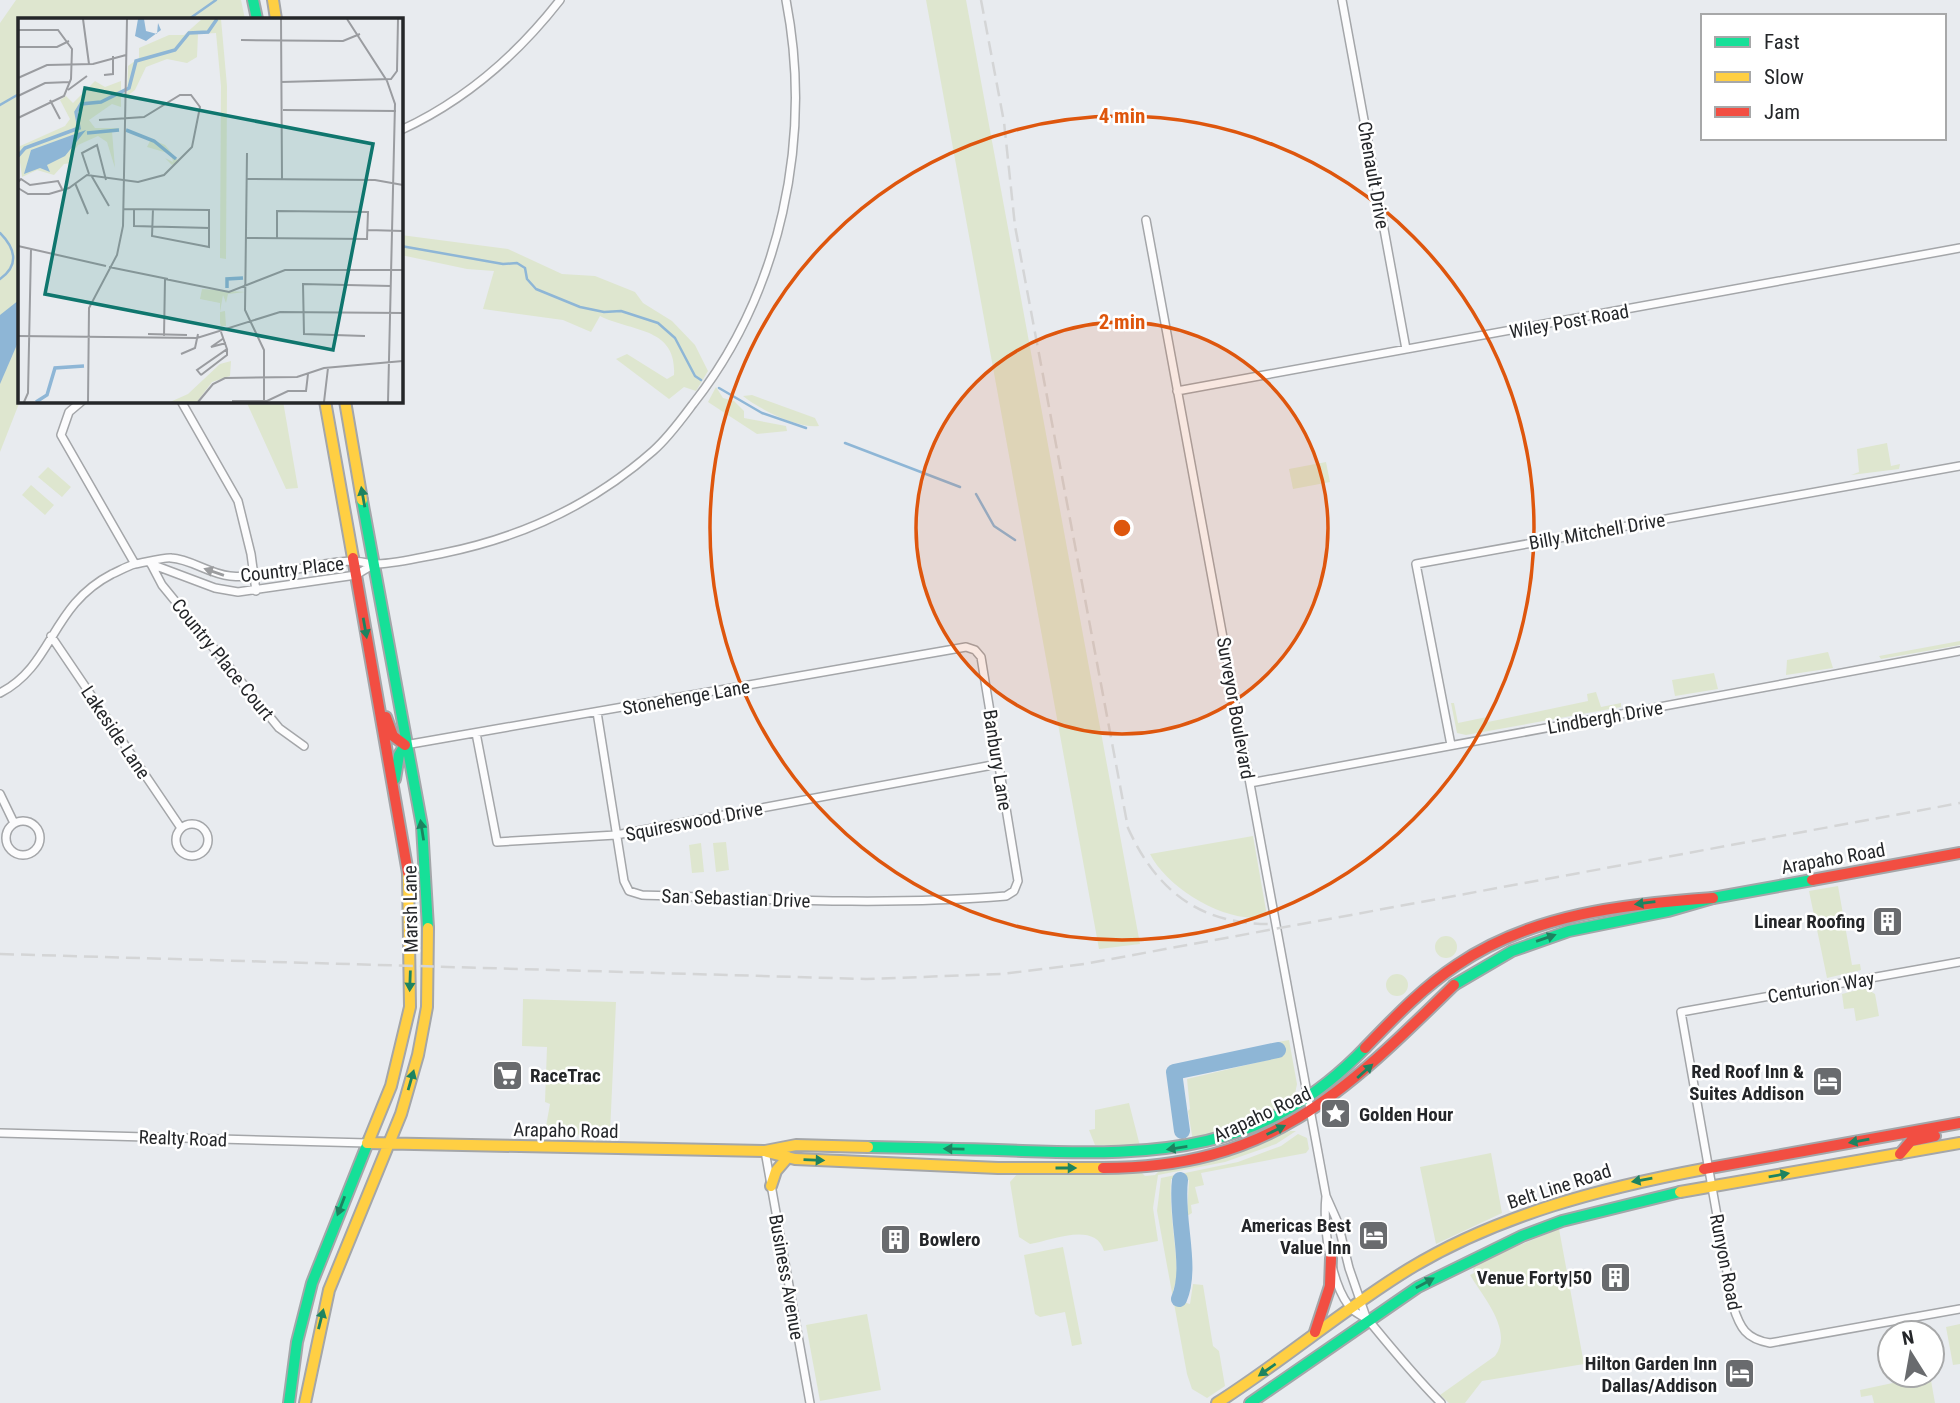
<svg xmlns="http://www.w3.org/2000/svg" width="1960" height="1403" font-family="'Roboto Condensed',sans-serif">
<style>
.green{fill:#dee6cf}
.water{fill:#8eb6d6}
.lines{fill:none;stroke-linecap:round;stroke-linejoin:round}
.stream{stroke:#8eb6d6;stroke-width:2.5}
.river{stroke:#8eb6d6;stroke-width:16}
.street-casing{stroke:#a4a6a9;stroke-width:10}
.fast-casing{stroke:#a4a6a9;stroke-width:14}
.slow-casing{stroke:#a4a6a9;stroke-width:14}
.jam-casing{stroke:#a4a6a9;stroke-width:14}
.street{stroke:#fcfcfd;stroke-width:7}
.fast{stroke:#16e098;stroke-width:10}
.slow{stroke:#ffcf43;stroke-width:10}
.jam{stroke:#f24e42;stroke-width:10}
.rail{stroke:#d4d5d6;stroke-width:2.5;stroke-dasharray:14 7;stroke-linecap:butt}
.oneway{fill:#1d8360}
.oneway2{fill:#9b9c9e}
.ring{fill:none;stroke:#de560d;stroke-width:3.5}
.labels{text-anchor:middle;stroke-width:5;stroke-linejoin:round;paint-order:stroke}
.street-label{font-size:19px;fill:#242629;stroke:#fff}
.poi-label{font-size:19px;font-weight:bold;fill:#242629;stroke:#fff;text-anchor:end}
.inset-river{fill:none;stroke:#8eb6d6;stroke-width:3.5}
.inset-road{fill:none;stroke:#9a9ca0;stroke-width:2}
.view{fill:#0f766e;fill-opacity:0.15;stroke:#0f766e;stroke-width:3.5}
.inset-edge{fill:none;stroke:#242629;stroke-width:3.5}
.centre{fill:#de560d;stroke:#fff;stroke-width:3.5}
.ring-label{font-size:21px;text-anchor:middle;font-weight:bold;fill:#de560d;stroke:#fff;stroke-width:5;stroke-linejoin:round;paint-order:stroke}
</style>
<rect width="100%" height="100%" fill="#e8ebef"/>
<path class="green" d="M16,0H241L245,19H19L20,401L0,452V23Z
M926,0H966L1140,944L1099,949Z
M401,235L508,249L562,274L595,276L635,292L643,303L672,321L695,345L708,371L696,391L684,387L669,399L616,359L627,354L667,379L674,375C677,327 632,332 600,316L591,332L563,320L483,309L494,271L467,269L401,255Z
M716,387L723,398L734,401L744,411V418L786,426L787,431L757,434L708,402Z
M752,395L815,418L819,426C798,429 759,409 743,396Z
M246,401H283L298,488L286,489Z
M1887,443L1891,466L1900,464L1899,469L1851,475L1859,472L1857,449Z
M1326,462L1330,482L1293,489L1289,469Z
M48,467L71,487L62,497L38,477Z
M31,485L54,505L45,515L22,495Z
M1960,641V645L1881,659L1879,656Z
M1828,652L1833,668L1786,675L1787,660Z
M1714,673L1718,689L1675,696L1672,680Z
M1596,692L1601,707L1621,703V707L1466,735L1457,733L1451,703H1454L1458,723L1487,717L1488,722L1588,701L1587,694Z
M1253,836L1267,916C1228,926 1167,888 1150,854Z
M726,842L729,870L716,872L713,843Z
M701,843L704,872L692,873L689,845Z
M1838,886L1852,965L1860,964L1861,970L1827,978L1809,891Z
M1435 947a11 11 0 1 1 22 0a11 11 0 1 1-22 0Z
M1386 985a11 11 0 1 1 22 0a11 11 0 1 1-22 0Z
M1865,988L1875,994L1879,1016L1856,1021L1854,1008L1844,1009L1842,994Z
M523,999L616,1002L610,1133L598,1136L545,1132L550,1104L545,1102L547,1047L522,1046Z
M1289,1040L1297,1084L1294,1099C1267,1123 1227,1132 1193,1141L1188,1111L1190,1109L1187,1079L1280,1057L1278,1042Z
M1129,1103L1140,1146L1095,1145L1089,1130L1095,1129V1110Z
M1290,1131H1296L1276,1144L1225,1162L1158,1175L1153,1208L1158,1241L1104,1251C1096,1221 1052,1240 1030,1244L1019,1237L1010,1182L1018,1173L1141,1172L1145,1176L1155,1175L1159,1171L1219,1159Z
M1298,1134L1307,1138L1309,1149L1306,1153L1201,1173L1204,1185L1195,1187L1199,1203L1191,1205L1192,1213L1187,1216L1189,1180L1171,1179C1169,1211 1176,1241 1177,1273C1178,1283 1171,1289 1173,1299L1190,1304L1193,1284L1203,1285L1213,1346L1219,1351L1225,1386L1207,1398L1192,1389L1187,1374L1157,1211L1161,1178L1238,1162L1281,1146Z
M1491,1153L1502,1213L1436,1244L1420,1167Z
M1559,1229L1584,1364L1482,1381L1465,1403H1449L1440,1395L1495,1356C1514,1331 1483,1297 1470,1275L1474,1273L1473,1264Z
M1063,1247L1082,1344L1072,1346L1065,1312L1040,1317L1035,1314L1024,1255Z
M867,1314L881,1390L820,1401L806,1325Z
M1960,1324V1364L1953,1365L1946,1327Z
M1930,1375L1935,1403H1874L1872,1395L1861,1397L1860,1390Z"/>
<path class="water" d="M19,300V340L0,384V315Z"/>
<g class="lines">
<path class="stream" d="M189,19L216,0
M0,105L19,94
M0,233C15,248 20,265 0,279
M401,246L503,264L517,263L525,268L527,279L536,289L580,307L604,312L621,311L658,323L675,338L695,376L701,380
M719,388L762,413L806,428
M845,443L960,487
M976,494L994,526L1015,540"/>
<path class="river" d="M1182,1131L1174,1072L1278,1050
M1179,1299C1193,1267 1175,1219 1180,1180"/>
<defs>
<path id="street" d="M1342,0L1406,349
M401,130C464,101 517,55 560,0
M1146,220L1326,1196L1338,1223L1349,1268L1367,1320
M1177,391L1960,248
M82,401L69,412L61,435L135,564
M181,401L238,501L251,554L256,591
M151,564L162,585L279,728L304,746
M151,564L215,588L238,592L356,575L374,564
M51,636L181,828
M0,693C54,665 50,606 112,574C119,571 127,566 135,564C142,563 166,557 171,558C191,559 209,574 230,576C271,580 311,562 352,561C360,561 369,564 377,564C399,563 422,557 444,553C523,537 592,505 653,451C668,438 681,420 693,404C781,292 813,139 786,0
M476,733L497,842L616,835L998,764
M405,745L966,647L975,650L981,657L1018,881L1014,891L1006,896C884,906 763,899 642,895L629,891L624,881L597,712
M1451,745L1416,564L1960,466
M1250,783L1960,651
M0,794L14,823
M6 838a17 17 0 1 1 34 0a17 17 0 1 1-34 0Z
M176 840a16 16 0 1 1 32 0a16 16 0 1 1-32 0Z
M1960,962L1681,1012L1733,1306C1740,1328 1746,1339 1770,1343L1960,1309
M0,1133L367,1143
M765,1151L810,1403
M1326,1196C1323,1226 1330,1281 1349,1306C1354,1313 1364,1316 1370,1322C1393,1350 1415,1377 1441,1403"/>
<path id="fast" d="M253,0L257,19
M362,500L422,826L428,928
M395,779L399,755L405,745
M1454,985L1512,951L1569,931L1668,911L1713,898L1812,880
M868,1147C919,1148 971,1149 1022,1151C1159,1156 1264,1153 1365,1048
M289,1403L297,1342L312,1283L369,1140
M1250,1403L1418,1287L1522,1236L1562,1221L1680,1192"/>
<path id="slow" d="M273,0L276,19
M325,401L353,558
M345,401L362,500
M369,1140L391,1086L410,1007L408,873
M367,1143L765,1151L796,1145L868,1147
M767,1152L795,1159L998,1168H1103
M771,1186L776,1171L788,1157
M1680,1192L1960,1143
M305,1403L329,1290L401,1114L418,1055L427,1007L428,928
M1217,1403C1283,1361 1342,1310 1409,1269C1498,1215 1602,1188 1704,1169"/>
<path id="jam" d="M353,558L408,873
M386,717L393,736L405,745
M1812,880L1960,853
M1365,1048C1394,1018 1422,988 1457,965C1532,914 1625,904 1713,898
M1900,1154L1911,1141L1935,1136
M1103,1168C1268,1168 1343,1094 1454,985
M1704,1169L1960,1123
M1315,1332L1330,1286L1331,1258"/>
</defs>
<use href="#street" class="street-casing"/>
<use href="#fast" class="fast-casing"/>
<use href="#slow" class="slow-casing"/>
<use href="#jam" class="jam-casing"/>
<use href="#street" class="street"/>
<use href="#fast" class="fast"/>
<use href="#slow" class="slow"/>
<use href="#jam" class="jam"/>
<path class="rail" d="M981,0L1004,122L1015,226L1128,828C1156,890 1199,924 1269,924
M0,954L866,979L1002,974L1084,964L1960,803"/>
</g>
<defs><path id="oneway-solid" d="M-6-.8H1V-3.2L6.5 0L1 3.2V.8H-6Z" transform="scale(1.75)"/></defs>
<g class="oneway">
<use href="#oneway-solid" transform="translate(363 497) rotate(-100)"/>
<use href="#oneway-solid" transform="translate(365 628) rotate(80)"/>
<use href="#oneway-solid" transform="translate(422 830) rotate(-99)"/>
<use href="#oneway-solid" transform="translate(1645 903) rotate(173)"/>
<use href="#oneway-solid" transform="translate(1546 938) rotate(-19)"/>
<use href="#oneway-solid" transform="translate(410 981) rotate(92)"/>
<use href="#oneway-solid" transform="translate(1365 1071) rotate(-42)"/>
<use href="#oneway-solid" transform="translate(411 1080) rotate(-74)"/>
<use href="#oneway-solid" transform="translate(1276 1130) rotate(-26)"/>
<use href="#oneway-solid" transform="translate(1859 1141) rotate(170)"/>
<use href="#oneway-solid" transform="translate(1177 1148) rotate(171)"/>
<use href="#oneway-solid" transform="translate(954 1149) rotate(-179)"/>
<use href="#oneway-solid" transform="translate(814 1160) rotate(2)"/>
<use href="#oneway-solid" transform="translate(1066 1168)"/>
<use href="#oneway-solid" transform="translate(1779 1175) rotate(-10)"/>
<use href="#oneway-solid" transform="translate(1642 1180) rotate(170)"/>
<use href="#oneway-solid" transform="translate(341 1206) rotate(111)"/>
<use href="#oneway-solid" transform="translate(1425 1283) rotate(-29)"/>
<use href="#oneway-solid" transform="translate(321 1319) rotate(-76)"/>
<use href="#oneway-solid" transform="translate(1267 1370) rotate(145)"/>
</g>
<use class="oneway2" href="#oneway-solid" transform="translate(214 572) rotate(-161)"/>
<circle cx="1122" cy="528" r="206" fill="#de560d" fill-opacity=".12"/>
<g class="ring">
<circle cx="1122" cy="528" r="206"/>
<circle cx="1122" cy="528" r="412"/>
</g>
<defs>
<symbol id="building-square" viewBox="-11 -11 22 22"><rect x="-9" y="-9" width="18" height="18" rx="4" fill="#696b6e" stroke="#fff"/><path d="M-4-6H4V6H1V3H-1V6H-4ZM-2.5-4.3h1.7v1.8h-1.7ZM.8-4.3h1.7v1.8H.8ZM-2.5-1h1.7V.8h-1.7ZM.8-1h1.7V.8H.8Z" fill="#fff"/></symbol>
<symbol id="supermarket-square" viewBox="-11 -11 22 22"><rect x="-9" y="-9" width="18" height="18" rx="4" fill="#696b6e" stroke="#fff"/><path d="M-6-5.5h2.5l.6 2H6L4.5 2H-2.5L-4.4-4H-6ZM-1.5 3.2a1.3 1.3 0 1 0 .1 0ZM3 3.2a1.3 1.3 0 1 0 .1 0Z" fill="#fff"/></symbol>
<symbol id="hotel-square" viewBox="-11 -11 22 22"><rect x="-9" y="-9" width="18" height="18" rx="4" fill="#696b6e" stroke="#fff"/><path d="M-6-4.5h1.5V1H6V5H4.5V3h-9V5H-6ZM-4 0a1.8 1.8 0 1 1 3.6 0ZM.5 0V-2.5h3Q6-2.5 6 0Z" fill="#fff"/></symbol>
<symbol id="sight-square" viewBox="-11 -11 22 22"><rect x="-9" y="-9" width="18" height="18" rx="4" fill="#696b6e" stroke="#fff"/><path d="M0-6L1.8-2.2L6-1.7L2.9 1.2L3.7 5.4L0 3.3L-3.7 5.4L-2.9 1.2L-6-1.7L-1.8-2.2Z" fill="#fff"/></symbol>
</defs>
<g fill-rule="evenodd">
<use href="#building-square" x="1870" y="904" width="35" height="35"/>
<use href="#supermarket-square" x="490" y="1058" width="35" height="35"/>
<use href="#hotel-square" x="1810" y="1064" width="35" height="35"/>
<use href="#sight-square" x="1318" y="1096" width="35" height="35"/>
<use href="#hotel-square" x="1356" y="1218" width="35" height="35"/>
<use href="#building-square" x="878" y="1222" width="35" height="35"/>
<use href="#building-square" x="1598" y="1260" width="35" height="35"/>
<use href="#hotel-square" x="1722" y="1356" width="35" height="35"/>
</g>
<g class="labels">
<g class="street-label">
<text transform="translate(1374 175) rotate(80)" y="7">Chenault Drive</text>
<text transform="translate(1569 321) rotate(-10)" y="7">Wiley Post Road</text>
<text transform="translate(1597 531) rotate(-10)" y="7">Billy Mitchell Drive</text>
<text transform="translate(292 569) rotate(-7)" y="7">Country Place</text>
<text transform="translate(223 659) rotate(51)" y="7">Country Place Court</text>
<text transform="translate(686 697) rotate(-10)" y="7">Stonehenge Lane</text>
<text transform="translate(1236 708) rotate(80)" y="7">Surveyor Boulevard</text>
<text transform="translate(1605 717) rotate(-10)" y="7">Lindbergh Drive</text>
<text transform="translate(116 732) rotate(56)" y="7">Lakeside Lane</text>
<text transform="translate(998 760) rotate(81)" y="7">Banbury Lane</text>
<text transform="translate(694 821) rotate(-11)" y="7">Squireswood Drive</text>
<text transform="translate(1833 858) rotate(-10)" y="7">Arapaho Road</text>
<text transform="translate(736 898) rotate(2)" y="7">San Sebastian Drive</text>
<text transform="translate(410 909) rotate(-91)" y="7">Marsh Lane</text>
<text transform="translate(1821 987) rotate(-10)" y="7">Centurion Way</text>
<text transform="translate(1262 1114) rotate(-25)" y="7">Arapaho Road</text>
<text transform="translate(566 1130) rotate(1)" y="7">Arapaho Road</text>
<text transform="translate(183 1138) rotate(2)" y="7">Realty Road</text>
<text transform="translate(1559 1186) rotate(-18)" y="7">Belt Line Road</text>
<text transform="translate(1726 1262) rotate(79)" y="7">Runyon Road</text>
<text transform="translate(787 1277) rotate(80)" y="7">Business Avenue</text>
</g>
<g class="poi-label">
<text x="1865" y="928">Linear Roofing</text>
<text x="1804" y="1078">Red Roof Inn &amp;<tspan x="1804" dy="22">Suites Addison</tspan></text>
<text x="530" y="1082" text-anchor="start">RaceTrac</text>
<text x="1359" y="1121" text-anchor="start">Golden Hour</text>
<text x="1351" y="1232">Americas Best<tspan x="1351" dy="22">Value Inn</tspan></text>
<text x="919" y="1246" text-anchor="start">Bowlero</text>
<text x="1592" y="1284">Venue Forty|50</text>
<text x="1717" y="1370">Hilton Garden Inn<tspan x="1717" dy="22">Dallas/Addison</tspan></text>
</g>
</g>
<g transform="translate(18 18)">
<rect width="385" height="385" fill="#e8ebef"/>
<path d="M184,1H203L209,68L208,241L202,240L203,68L198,15L180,16L179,39L169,45L149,41L128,49L117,72L109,78L110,48L121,40V30L151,17H166ZM77,63L87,69L103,63V89L94,86L71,102L77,110H102L94,113L97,150L89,124L80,118L60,127L52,139L54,145L46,146L36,157L19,152L4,159L0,129L47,108L52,101L42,82L48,78L55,85ZM109,111L147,127L161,144L154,147L147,140L155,144L153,136L129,129L132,123ZM184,271L227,274L210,276L208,285L205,277L202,294L207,293L208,308H203L202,305V285L182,281ZM213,343L212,358L194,364L179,384H152L170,376L202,346Z" fill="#dee6cf"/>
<path d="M120,1H126L128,13L139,16L140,5L143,12L128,23L117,18ZM68,112L47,138L29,147L32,154L22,150L6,156L13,132Z" fill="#8eb6d6"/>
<path class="inset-river" d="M108,112L136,123L158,141M69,115L101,112M0,138L7,130L61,110L58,94L63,86L83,84L111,70L118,43L157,32L171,15L190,14L199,1M209,270V261L225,260M18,384L29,377L37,350L66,348"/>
<path class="inset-road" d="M65,1L71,46M263,1L264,161M329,1L369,63L377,86L370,384M0,12H40L54,31L53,61L46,78L0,100M223,22L325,23L342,16M0,29H39L51,23M86,57L95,56V38M0,60L29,47L75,46L108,37M263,64L373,61L379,53L380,1M50,72L69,58M0,78L27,65L52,64M32,82L42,101M265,92L378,93M229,135L227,292L246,332V383M71,156L64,135L79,127L88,162M73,157L91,188M229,161L357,162L385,167M0,164L3,161L12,167L40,163L44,171M57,165L70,196M0,170L10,176H31L51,170L69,157L120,164L146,157L174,129L182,89L173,77H162L126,99L81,102M106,191L191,192V229L134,218L135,191M116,191V208L192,210M350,212L385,213M228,220L349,221L350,194L259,193V221M0,228L88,248M91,249L150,261M147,261L211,274L267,252H385M130,316L169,317M0,318L179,320L262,294L385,295M146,318L147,261M347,318L286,316L285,266L373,268M206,320L193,329L208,325M163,336L177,330L180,316M183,357L179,352L209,331L203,314M183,357L209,337V331M214,383H249L270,373H288L290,356M6,384L10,375L13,231M70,384L71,290L99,237L105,208L109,1M180,384L195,366L207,360L279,359L306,350L385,343M306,384L310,350"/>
<path class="view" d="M67,70L355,126L315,332L27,276Z"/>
<rect width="385" height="385" class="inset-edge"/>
</g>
<circle cx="1122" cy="528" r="10" class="centre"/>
<g class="ring-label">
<text x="1122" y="123">4 min</text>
<text x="1122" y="329">2 min</text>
</g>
<rect x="1701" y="14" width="245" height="126" fill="#ffffff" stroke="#a7a8a9" stroke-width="2"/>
<rect x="1715" y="37" width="35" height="10" fill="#16e098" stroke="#a7a8a9" stroke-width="2"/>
<text x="1764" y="49" font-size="21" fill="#242629">Fast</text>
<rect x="1715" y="72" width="35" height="10" fill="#ffcf43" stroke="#a7a8a9" stroke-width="2"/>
<text x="1764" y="84" font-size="21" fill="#242629">Slow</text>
<rect x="1715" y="107" width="35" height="10" fill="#f24e42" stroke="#a7a8a9" stroke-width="2"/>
<text x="1764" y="119" font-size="21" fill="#242629">Jam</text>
<g transform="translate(1911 1354) rotate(349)"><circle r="33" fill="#ffffff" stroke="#a7a8a9" stroke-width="2"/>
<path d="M0-5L12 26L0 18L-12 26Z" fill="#696b6e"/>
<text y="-10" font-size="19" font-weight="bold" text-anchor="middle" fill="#242629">N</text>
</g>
</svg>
